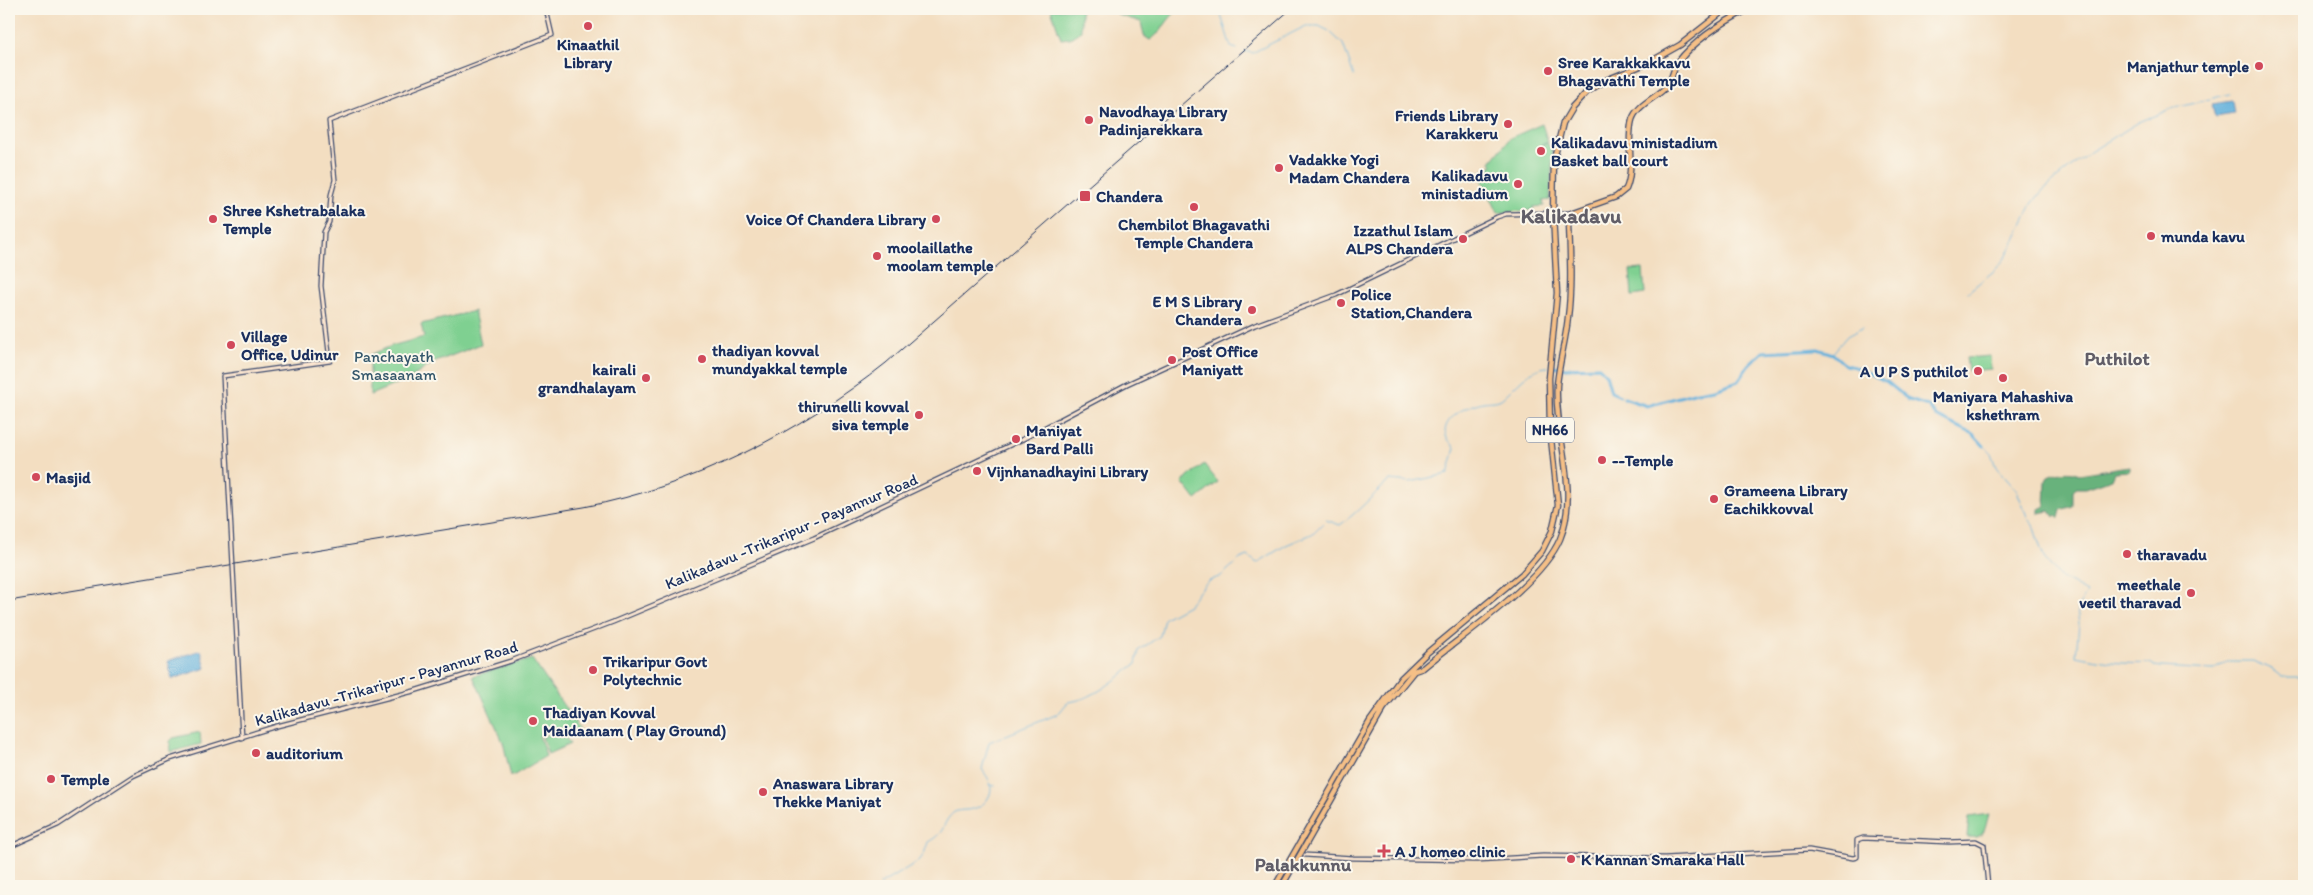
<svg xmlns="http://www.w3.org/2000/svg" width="2313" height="895" font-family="Itim,sans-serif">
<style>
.green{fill:#7fd091;stroke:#4d8078}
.forest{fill:#67b27b;stroke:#41706c}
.water{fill:#62b0dc;stroke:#3e709d}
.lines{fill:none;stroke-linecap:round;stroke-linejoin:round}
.stream{stroke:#62b0dc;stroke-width:1}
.canal{stroke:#62b0dc;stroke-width:3}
.secondary-casing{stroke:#3b496d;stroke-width:5.5}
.trunk-casing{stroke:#3b496d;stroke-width:7}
.secondary{stroke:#fbe5cf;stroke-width:3}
.trunk{stroke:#f5bf86;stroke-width:4.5}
.rail{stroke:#1b2f5e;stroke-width:1}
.poi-dot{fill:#d1495b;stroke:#fbf7ec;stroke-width:2}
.labels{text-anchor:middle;stroke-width:4;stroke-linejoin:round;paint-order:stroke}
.shield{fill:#fbf7ec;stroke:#5e6b89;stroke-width:1}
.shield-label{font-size:15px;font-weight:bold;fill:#1b2f5e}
.poi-label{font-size:16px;font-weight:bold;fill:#1b2f5e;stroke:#fbf7ec;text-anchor:start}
.park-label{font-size:16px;fill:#34576b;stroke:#fbf7ec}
.street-label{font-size:16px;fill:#1b2f5e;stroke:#fbf7ec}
.quarter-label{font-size:19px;font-weight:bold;fill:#615e68;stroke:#fbf7ec}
.district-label{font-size:21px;font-weight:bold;fill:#615e68;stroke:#fbf7ec}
</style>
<rect width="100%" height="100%" fill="#fbf7ec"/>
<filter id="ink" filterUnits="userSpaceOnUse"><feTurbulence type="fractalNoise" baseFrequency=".02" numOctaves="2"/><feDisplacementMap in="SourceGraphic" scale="10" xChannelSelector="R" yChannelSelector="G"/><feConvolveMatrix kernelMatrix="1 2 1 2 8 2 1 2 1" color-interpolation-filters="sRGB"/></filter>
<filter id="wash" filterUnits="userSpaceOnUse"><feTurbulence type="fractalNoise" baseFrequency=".0096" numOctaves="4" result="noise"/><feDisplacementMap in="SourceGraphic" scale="20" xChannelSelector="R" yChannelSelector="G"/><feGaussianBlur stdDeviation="1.12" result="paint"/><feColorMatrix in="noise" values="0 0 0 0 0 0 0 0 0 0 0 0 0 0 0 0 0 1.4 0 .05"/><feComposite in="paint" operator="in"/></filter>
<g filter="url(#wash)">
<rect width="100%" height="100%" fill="#f3dec1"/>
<path class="green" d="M1051,9H1081V31L1070,38L1061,39Z
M1113,9H1180C1166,18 1164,31 1150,40L1144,36L1141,22L1118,15Z
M1542,124L1548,142L1539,146L1547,143L1553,150L1550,200L1543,201L1544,206L1533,207V210L1498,213L1479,173L1493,165L1491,162L1510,138Z
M1643,269L1645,294L1632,296L1630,270Z
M474,311L481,344L433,363L411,378L370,395V355L391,346L424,337L421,324Z
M1990,356L1991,369L1968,371L1966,358Z
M1204,464L1218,482L1196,500L1182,482Z
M532,659L581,731L567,737L561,727L539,735L546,756L511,777L503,742L473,676Z
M560,730L570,744L548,754L542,737Z
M200,732L201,744L171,752L170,741L173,738Z
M1989,814C1984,830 1986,839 1967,837L1969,817Z"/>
<path class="forest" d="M2129,466V471L2115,472L2112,479L2086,488H2075L2073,492V506L2061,510L2059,518L2056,515L2054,517L2050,511L2039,513V509L2045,506L2046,481L2048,476C2056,472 2071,469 2079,474Z"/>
<path class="water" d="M2232,101L2234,114L2215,117L2212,104Z
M201,650L206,668L172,679L168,661Z"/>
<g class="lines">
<path class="stream" d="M1219,9L1231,47L1237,49
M1245,51L1252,53L1306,26H1319L1329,31L1343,44L1354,76
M1968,292L1995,270L2003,261L2012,246L2032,204L2042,191L2090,152L2139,122L2171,109L2229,94
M1832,354L1847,336L1862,328
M1984,446L1991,453L1996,467L2017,491L2028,519L2033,525L2044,558L2060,577L2087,592L2077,609L2079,624L2076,656C2100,661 2125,665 2150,663L2155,666L2161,667L2213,670L2228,661H2253L2271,669L2282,677H2304
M991,785L995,786
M879,885L919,861L924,854L928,842C948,831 940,825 953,813C958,809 966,811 972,809C984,807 994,795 990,783C989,778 984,773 982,769L989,742L1058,714L1068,702C1095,699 1115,679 1136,664L1139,650L1160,636L1164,618L1188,605L1207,582L1221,576L1240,559L1248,556L1257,563L1286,545L1312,534L1326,520L1340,525C1359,511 1373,495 1390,480L1410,482L1448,474L1455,448C1453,444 1448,441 1446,436C1440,418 1469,405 1483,402C1488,401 1496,402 1501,399C1515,388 1529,367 1548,367"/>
<path class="canal" d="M1553,366L1564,368L1599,367L1606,374L1611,392L1620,396
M1624,398L1647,406L1697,392L1715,389L1738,381L1749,365L1763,352L1818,349L1833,354L1845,365L1855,367L1887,382L1909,400L1928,406L1936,416L1973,434L1984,446"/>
</g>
</g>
<g filter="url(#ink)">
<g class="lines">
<defs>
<path id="secondary" d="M242,738L223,376L330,361L321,286L324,232L329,222L331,195L335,180L329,121L552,35L546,9
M9,847L58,825L133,776L170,759L277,726L414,691L511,661L613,622L814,538L1023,439L1127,384L1255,325L1336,295L1497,217L1506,214L1571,213
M1305,855L1353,858L1477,860L1543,856L1665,858L1809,850L1853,858L1857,857V840L1863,838L1949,842L1976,841L1984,845L1988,886"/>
<path id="trunk" d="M1275,886L1370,721L1401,678L1428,652L1522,574L1542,551L1552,531L1558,505L1550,429L1549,378L1557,293L1553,214L1554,159L1563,123L1572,108L1587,92L1606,80L1648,63L1680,45L1726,9
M1282,886L1384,708L1414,671L1423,668C1462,635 1541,584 1560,539C1580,490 1554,435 1557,385C1559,362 1566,340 1568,317C1572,286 1570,254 1569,223L1571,213L1616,197L1626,189C1635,168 1626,142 1632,120C1637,104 1657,98 1667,86C1673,78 1673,68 1678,62C1695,40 1725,21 1749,9"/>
</defs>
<use href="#secondary" class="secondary-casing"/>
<use href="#trunk" class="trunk-casing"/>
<use href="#secondary" class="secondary"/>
<use href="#trunk" class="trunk"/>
<path class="rail" d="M9,601L584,507C694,486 798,433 886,363L1291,9"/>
</g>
</g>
<g class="poi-dot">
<circle cx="588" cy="26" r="5"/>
<circle cx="2259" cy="66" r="5"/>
<circle cx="1548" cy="71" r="5"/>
<circle cx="1089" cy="120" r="5"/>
<circle cx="1508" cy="124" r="5"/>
<circle cx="1541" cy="151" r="5"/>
<circle cx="1279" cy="168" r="5"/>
<circle cx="1518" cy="184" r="5"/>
<rect x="1079" y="190" width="12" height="12" rx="2.5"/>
<circle cx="1194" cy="207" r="5"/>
<circle cx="213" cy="219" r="5"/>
<circle cx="936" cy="219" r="5"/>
<circle cx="2151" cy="236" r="5"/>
<circle cx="1463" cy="239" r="5"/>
<circle cx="877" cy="256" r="5"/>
<circle cx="1341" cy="303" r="5"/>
<circle cx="1252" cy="310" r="5"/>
<circle cx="231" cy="345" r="5"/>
<circle cx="702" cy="359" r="5"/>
<circle cx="1172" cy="360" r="5"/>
<circle cx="1978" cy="371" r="5"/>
<circle cx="646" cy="378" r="5"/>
<circle cx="2003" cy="378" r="5"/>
<circle cx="919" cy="415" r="5"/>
<circle cx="1016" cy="439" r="5"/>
<circle cx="1602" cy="460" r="5"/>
<circle cx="977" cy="471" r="5"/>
<circle cx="36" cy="477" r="5"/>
<circle cx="1714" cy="499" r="5"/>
<circle cx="2127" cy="554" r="5"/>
<circle cx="2191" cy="593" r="5"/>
<circle cx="593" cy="670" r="5"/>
<circle cx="533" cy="721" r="5"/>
<circle cx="256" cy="753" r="5"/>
<circle cx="51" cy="779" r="5"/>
<circle cx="763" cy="792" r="5"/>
<path d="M1381.5 843.5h5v5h5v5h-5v5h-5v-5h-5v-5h5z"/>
<circle cx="1571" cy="859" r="5"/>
</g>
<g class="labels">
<rect class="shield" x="1526" y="417.5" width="48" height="25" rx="4"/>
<g class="shield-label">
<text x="1550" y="435">NH66</text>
</g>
<g class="poi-label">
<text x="588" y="50" text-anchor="middle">Kinaathil<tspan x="588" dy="18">Library</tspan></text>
<text x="1558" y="68">Sree Karakkakkavu<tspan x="1558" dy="18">Bhagavathi Temple</tspan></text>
<text x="2249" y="72" text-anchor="end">Manjathur temple</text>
<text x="1099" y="117">Navodhaya Library<tspan x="1099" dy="18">Padinjarekkara</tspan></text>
<text x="1498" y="121" text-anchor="end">Friends Library<tspan x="1498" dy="18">Karakkeru</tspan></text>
<text x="1551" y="148">Kalikadavu ministadium<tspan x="1551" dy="18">Basket ball court</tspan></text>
<text x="1289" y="165">Vadakke Yogi<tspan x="1289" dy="18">Madam Chandera</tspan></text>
<text x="1508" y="181" text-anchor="end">Kalikadavu<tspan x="1508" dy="18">ministadium</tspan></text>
<text x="1096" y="202">Chandera</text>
<text x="223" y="216">Shree Kshetrabalaka<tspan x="223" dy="18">Temple</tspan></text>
<text x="926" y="225" text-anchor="end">Voice Of Chandera Library</text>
<text x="1194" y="230" text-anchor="middle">Chembilot Bhagavathi<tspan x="1194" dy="18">Temple Chandera</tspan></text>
<text x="1453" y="236" text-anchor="end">Izzathul Islam<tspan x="1453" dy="18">ALPS Chandera</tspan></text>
<text x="2161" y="242">munda kavu</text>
<text x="887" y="253">moolaillathe<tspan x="887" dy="18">moolam temple</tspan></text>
<text x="1351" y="300">Police<tspan x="1351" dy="18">Station,Chandera</tspan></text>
<text x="1242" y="307" text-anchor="end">E M S Library<tspan x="1242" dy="18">Chandera</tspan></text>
<text x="241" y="342">Village<tspan x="241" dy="18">Office, Udinur</tspan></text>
<text x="712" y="356">thadiyan kovval<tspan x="712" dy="18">mundyakkal temple</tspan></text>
<text x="1182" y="357">Post Office<tspan x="1182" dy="18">Maniyatt</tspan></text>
<text x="636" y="375" text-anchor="end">kairali<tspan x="636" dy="18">grandhalayam</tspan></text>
<text x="1968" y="377" text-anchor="end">A U P S puthilot</text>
<text x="2003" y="402" text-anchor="middle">Maniyara Mahashiva<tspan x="2003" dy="18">kshethram</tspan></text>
<text x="909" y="412" text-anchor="end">thirunelli kovval<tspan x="909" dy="18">siva temple</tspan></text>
<text x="1026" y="436">Maniyat<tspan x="1026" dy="18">Bard Palli</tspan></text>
<text x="1612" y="466">--Temple</text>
<text x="987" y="477">Vijnhanadhayini Library</text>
<text x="46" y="483">Masjid</text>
<text x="1724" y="496">Grameena Library<tspan x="1724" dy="18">Eachikkovval</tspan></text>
<text x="2137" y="560">tharavadu</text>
<text x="2181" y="590" text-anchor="end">meethale<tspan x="2181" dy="18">veetil tharavad</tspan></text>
<text x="603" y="667">Trikaripur Govt<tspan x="603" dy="18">Polytechnic</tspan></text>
<text x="543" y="718">Thadiyan Kovval<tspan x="543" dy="18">Maidaanam ( Play Ground)</tspan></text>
<text x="266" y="759">auditorium</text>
<text x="61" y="785">Temple</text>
<text x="773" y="789">Anaswara Library<tspan x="773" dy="18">Thekke Maniyat</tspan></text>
<text x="1395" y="857">A J homeo clinic</text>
<text x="1581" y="865">K Kannan Smaraka Hall</text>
</g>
<g class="park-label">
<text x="394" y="362">Panchayath<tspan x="394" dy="18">Smasaanam</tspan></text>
</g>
<g class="street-label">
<text transform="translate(791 531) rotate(-23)" y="6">Kalikadavu -Trikaripur - Payannur Road</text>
<text transform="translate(386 683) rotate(-16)" y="6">Kalikadavu -Trikaripur - Payannur Road</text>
</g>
<g class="quarter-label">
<text x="2117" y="365">Puthilot</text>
<text x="1303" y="871">Palakkunnu</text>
</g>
<g class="district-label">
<text x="1571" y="223">Kalikadavu</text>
</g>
</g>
<rect width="2313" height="895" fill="none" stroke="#fbf7ec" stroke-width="30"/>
</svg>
